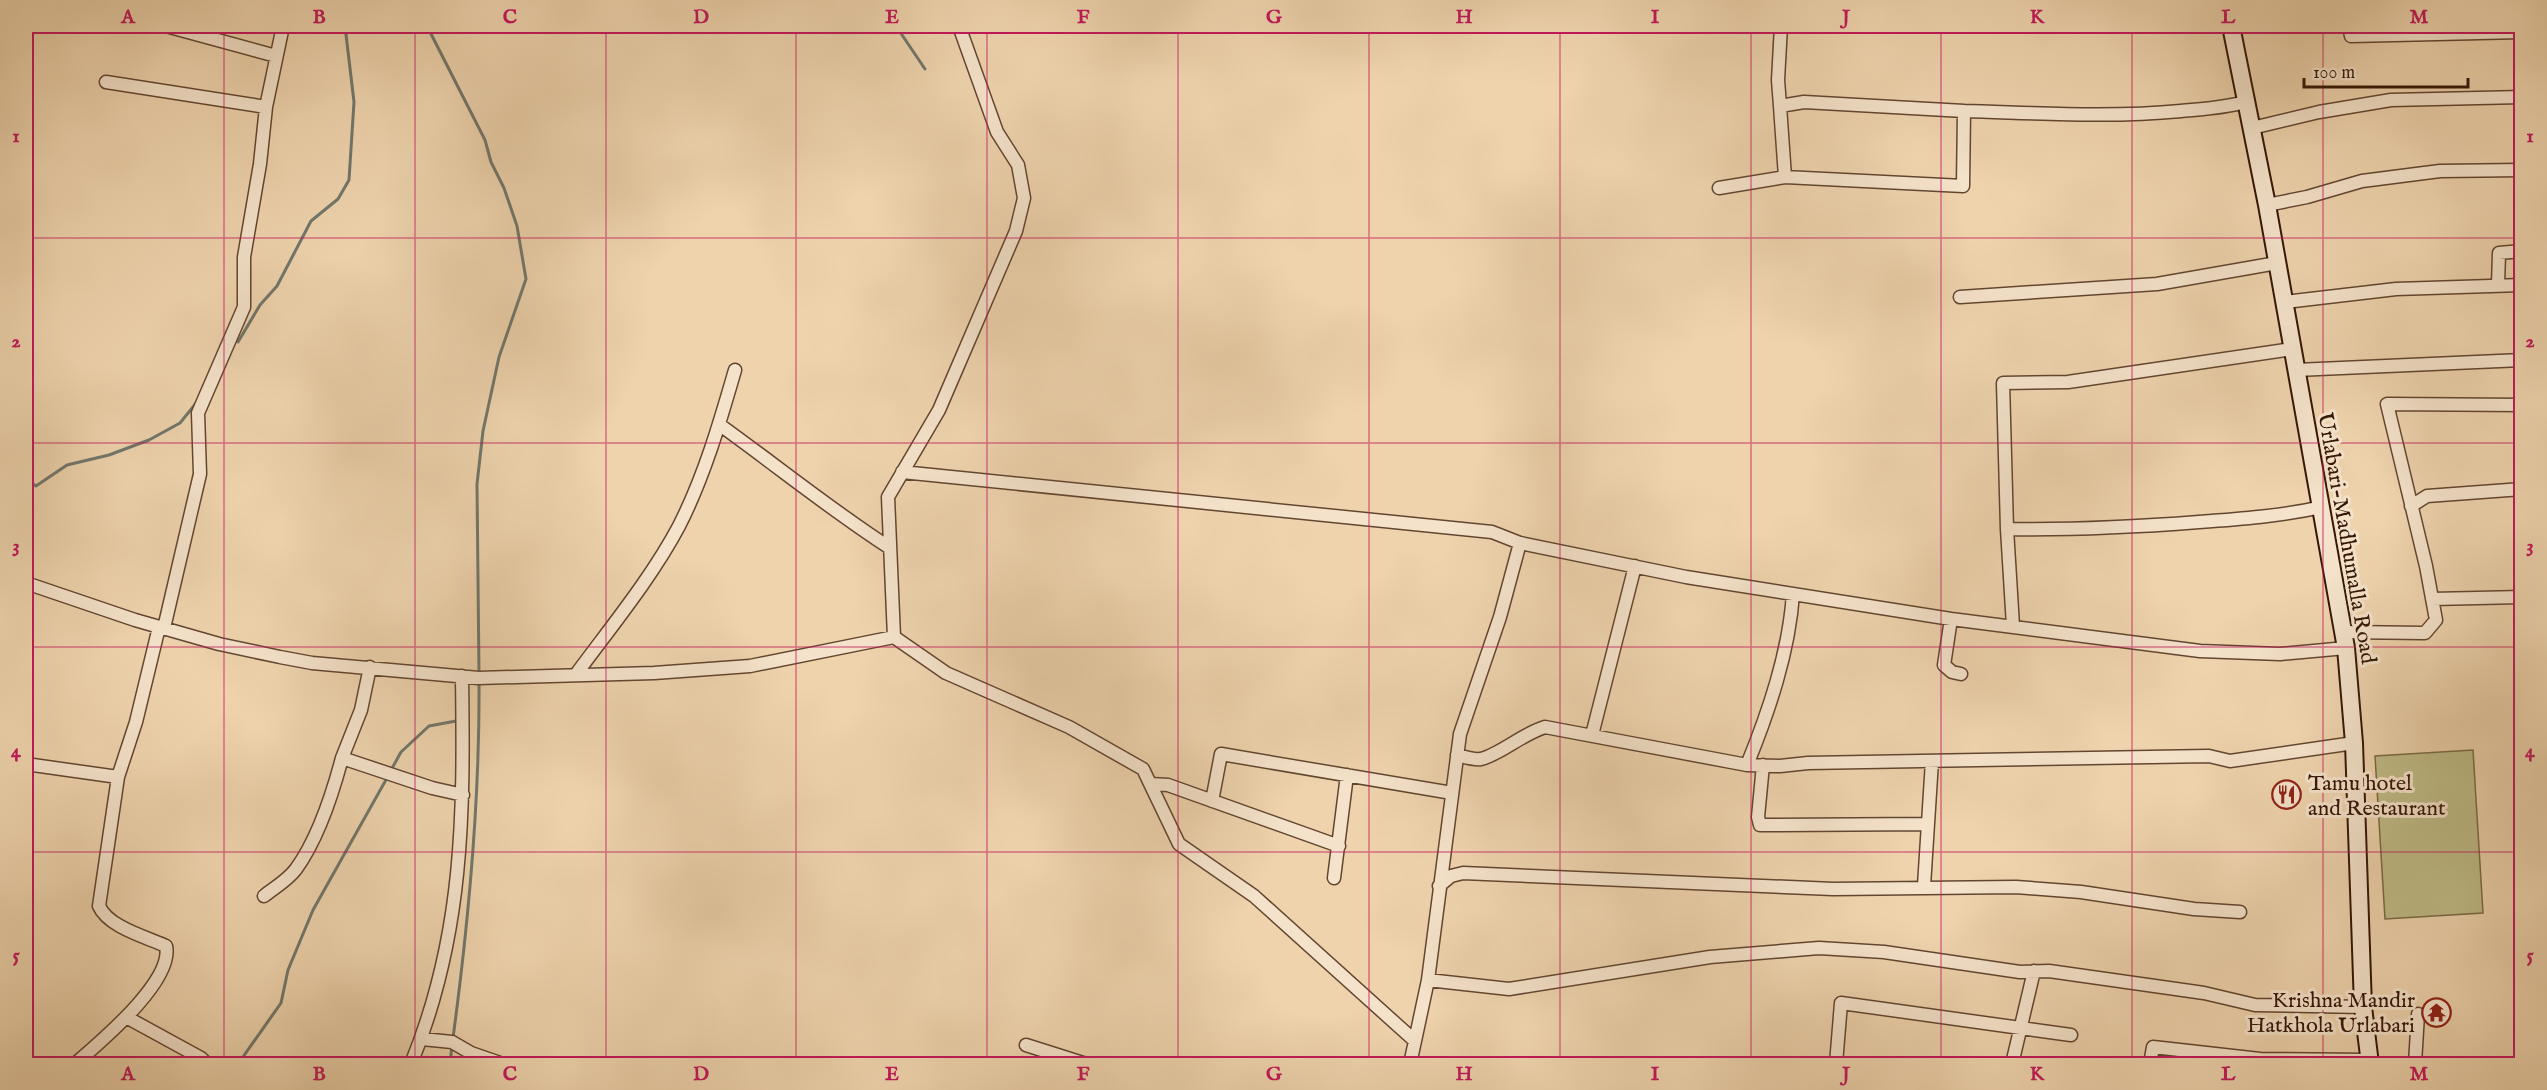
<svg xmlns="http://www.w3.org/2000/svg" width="2547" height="1090" font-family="'IM FELL English',serif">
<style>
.green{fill:#bebb86;stroke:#7a6946;stroke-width:1.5}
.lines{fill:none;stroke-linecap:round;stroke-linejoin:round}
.stream{stroke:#72776c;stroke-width:3}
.minor-casing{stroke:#634630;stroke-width:15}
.secondary-casing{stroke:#351707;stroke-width:20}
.minor{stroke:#f4e2ca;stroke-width:12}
.secondary{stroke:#f4e2ca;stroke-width:16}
.grid{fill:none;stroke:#c2185b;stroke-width:1.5;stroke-opacity:0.55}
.labels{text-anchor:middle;stroke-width:6;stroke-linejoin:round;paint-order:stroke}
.street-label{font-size:22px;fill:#351707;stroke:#f4e2ca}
.poi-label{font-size:22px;fill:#351707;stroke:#f4e2ca;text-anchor:start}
.neatline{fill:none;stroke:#c2185b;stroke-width:2}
.grid-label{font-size:20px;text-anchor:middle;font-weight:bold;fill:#c2185b}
</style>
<rect width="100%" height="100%" fill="#eed3ad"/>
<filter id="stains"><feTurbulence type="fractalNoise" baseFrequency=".00333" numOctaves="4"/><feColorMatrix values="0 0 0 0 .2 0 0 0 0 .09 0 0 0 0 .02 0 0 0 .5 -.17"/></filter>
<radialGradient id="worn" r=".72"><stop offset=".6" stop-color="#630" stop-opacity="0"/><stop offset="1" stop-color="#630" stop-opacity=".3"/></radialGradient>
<path class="green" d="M2473,750L2483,913L2385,919L2375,756Z"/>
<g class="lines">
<path class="stream" d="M427,26L485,140L491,162L504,188L517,226L526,279L499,357L483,431L477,484L479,674
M896,26L925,69
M238,342L260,305L277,286L311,221L338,199L349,180L354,102L345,26
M26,479L36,486L67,465L109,455L149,440L180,423L197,402
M390,772L401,752L429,726L456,721
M453,1038C469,919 480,801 479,680
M238,1064L281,1003L288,970L313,910L387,778
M450,1064L452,1045"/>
<defs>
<path id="minor" d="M166,26L276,56
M959,26L997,132L1018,165L1024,198L1016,231L939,410L888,497L894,637L946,673L1069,727L1143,769L1179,844L1254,896L1415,1041L1410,1064
M2349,26L2351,36L2522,32
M106,82L266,107
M1780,106L1778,80L1781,26
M2252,128L2319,112L2391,100L2522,97
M1785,177L1780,106L1804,102L1964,111
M1719,188L1785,177L1963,186L1964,111C2037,113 2108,118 2181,111C2202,109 2224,108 2245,102
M2267,205L2307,197L2362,181L2440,171L2522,170
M2498,285L2499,253L2522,251
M1960,297L2157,284L2277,263
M2285,302L2396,289L2522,285
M2296,370L2522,360
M720,425C777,466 831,510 890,548
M902,472L1492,532L1520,543L1686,577L1951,619L2200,651L2280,654L2346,648
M2411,506L2427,496L2522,489
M2007,529L2003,383L2068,382L2292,349
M26,583L135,620L219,644L280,657L312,663L479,678L654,673L750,666L894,637
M2432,599L2522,597
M1951,619L1944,665L1952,672L1961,674
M2013,626L2007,529C2072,530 2135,527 2199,522C2241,519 2281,516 2322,507
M164,628L200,474L198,413L244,307V257L260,164L266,107L283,26
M2344,632L2425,633L2436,620L2426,566L2387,404L2522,405
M577,673C611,627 652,577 679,526C704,477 720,422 735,370
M1592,735L1635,566
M1457,755C1464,757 1474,760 1481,759C1501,754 1522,734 1545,727L1747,765C1769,711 1789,652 1793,594
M342,758L361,710L370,667
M26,764L118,777
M1747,765L1780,766L1808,763L2209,756L2230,761L2354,743
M1763,765L1758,817L1760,825L1928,824
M1151,784L1168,785L1339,846
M1212,801L1221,754L1452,793
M1334,878L1347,775
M1439,886L1451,876L1463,873L1833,889L2016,887L2081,892L2194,909L2240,912
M1924,886L1932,761
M264,896C274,888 288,880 296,869C317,840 333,792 342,758L432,788L463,795
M1428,980L1509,989L1710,957L1819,948L1884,952L2020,972L2049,971L2204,993L2255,1005L2363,1007
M126,1017L201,1058L207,1064
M422,1039L452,1042L471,1053L503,1064
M1415,1041L1428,980L1460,734L1500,617L1520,543
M1026,1045L1086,1064
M75,1064C100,1042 174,981 166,946C146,937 108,927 99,906L118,777L136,722L159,627
M411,1064C464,934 464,814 462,676
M1836,1064L1841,1003L2071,1035
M2012,1064L2034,971
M2150,1064L2153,1047L2260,1059L2369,1060
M2415,1064L2418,1014"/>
<path id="secondary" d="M2231,26L2267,205L2346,648L2354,743L2363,1007L2370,1064"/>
</defs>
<use href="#minor" class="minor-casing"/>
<use href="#secondary" class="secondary-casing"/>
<use href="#minor" class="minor"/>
<use href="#secondary" class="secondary"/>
</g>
<path class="grid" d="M224,26V1064M415,26V1064M606,26V1064M796,26V1064M987,26V1064M1178,26V1064M1369,26V1064M1560,26V1064M1751,26V1064M1941,26V1064M2132,26V1064M2323,26V1064M26,238H2522M26,443H2522M26,647H2522M26,852H2522"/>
<defs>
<symbol id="restaurant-ring" viewBox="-11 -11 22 22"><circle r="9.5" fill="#f4e2ca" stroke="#8f2418" stroke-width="1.5"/><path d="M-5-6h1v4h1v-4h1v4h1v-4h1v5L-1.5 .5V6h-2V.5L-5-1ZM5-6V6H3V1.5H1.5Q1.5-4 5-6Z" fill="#8f2418"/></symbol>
<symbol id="temple-ring" viewBox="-11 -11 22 22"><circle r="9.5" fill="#f4e2ca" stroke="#8f2418" stroke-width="1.5"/><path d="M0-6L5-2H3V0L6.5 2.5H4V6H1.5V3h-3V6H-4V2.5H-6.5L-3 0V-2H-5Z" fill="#8f2418"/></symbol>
</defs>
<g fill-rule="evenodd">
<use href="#restaurant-ring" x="2270" y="778" width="33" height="33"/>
<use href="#temple-ring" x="2420" y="996" width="33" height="33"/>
</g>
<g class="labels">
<g class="street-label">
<text transform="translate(2348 538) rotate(80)" y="8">Urlabari-Madhumalla Road</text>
</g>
<g class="poi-label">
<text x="2308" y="790">Tamu hotel<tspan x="2308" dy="25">and Restaurant</tspan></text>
<text x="2415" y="1007" text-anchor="end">Krishna Mandir<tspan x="2415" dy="25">Hatkhola Urlabari</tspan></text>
</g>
</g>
<rect width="2547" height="1090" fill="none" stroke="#eed3ad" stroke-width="66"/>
<path d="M2304 78v9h164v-9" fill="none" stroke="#351707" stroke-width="3"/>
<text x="2313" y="78" font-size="18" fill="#351707" stroke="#f4e2ca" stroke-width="4.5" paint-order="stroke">100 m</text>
<rect x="33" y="33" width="2481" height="1024" class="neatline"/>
<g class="grid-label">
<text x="128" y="23">A</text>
<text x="319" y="23">B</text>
<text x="510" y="23">C</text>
<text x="701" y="23">D</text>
<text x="892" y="23">E</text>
<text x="1083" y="23">F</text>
<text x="1274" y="23">G</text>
<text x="1464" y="23">H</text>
<text x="1655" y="23">I</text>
<text x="1846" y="23">J</text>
<text x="2037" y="23">K</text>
<text x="2228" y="23">L</text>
<text x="2419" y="23">M</text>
<text x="16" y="142">1</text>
<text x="2530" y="142">1</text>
<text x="16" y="347">2</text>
<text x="2530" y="347">2</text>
<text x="16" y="552">3</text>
<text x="2530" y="552">3</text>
<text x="16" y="757">4</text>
<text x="2530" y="757">4</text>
<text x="16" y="961">5</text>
<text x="2530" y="961">5</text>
<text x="128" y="1080">A</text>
<text x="319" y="1080">B</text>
<text x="510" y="1080">C</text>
<text x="701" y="1080">D</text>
<text x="892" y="1080">E</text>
<text x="1083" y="1080">F</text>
<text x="1274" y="1080">G</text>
<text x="1464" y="1080">H</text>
<text x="1655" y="1080">I</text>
<text x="1846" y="1080">J</text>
<text x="2037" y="1080">K</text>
<text x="2228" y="1080">L</text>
<text x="2419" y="1080">M</text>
</g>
<rect width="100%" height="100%" filter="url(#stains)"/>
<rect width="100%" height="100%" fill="url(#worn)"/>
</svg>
